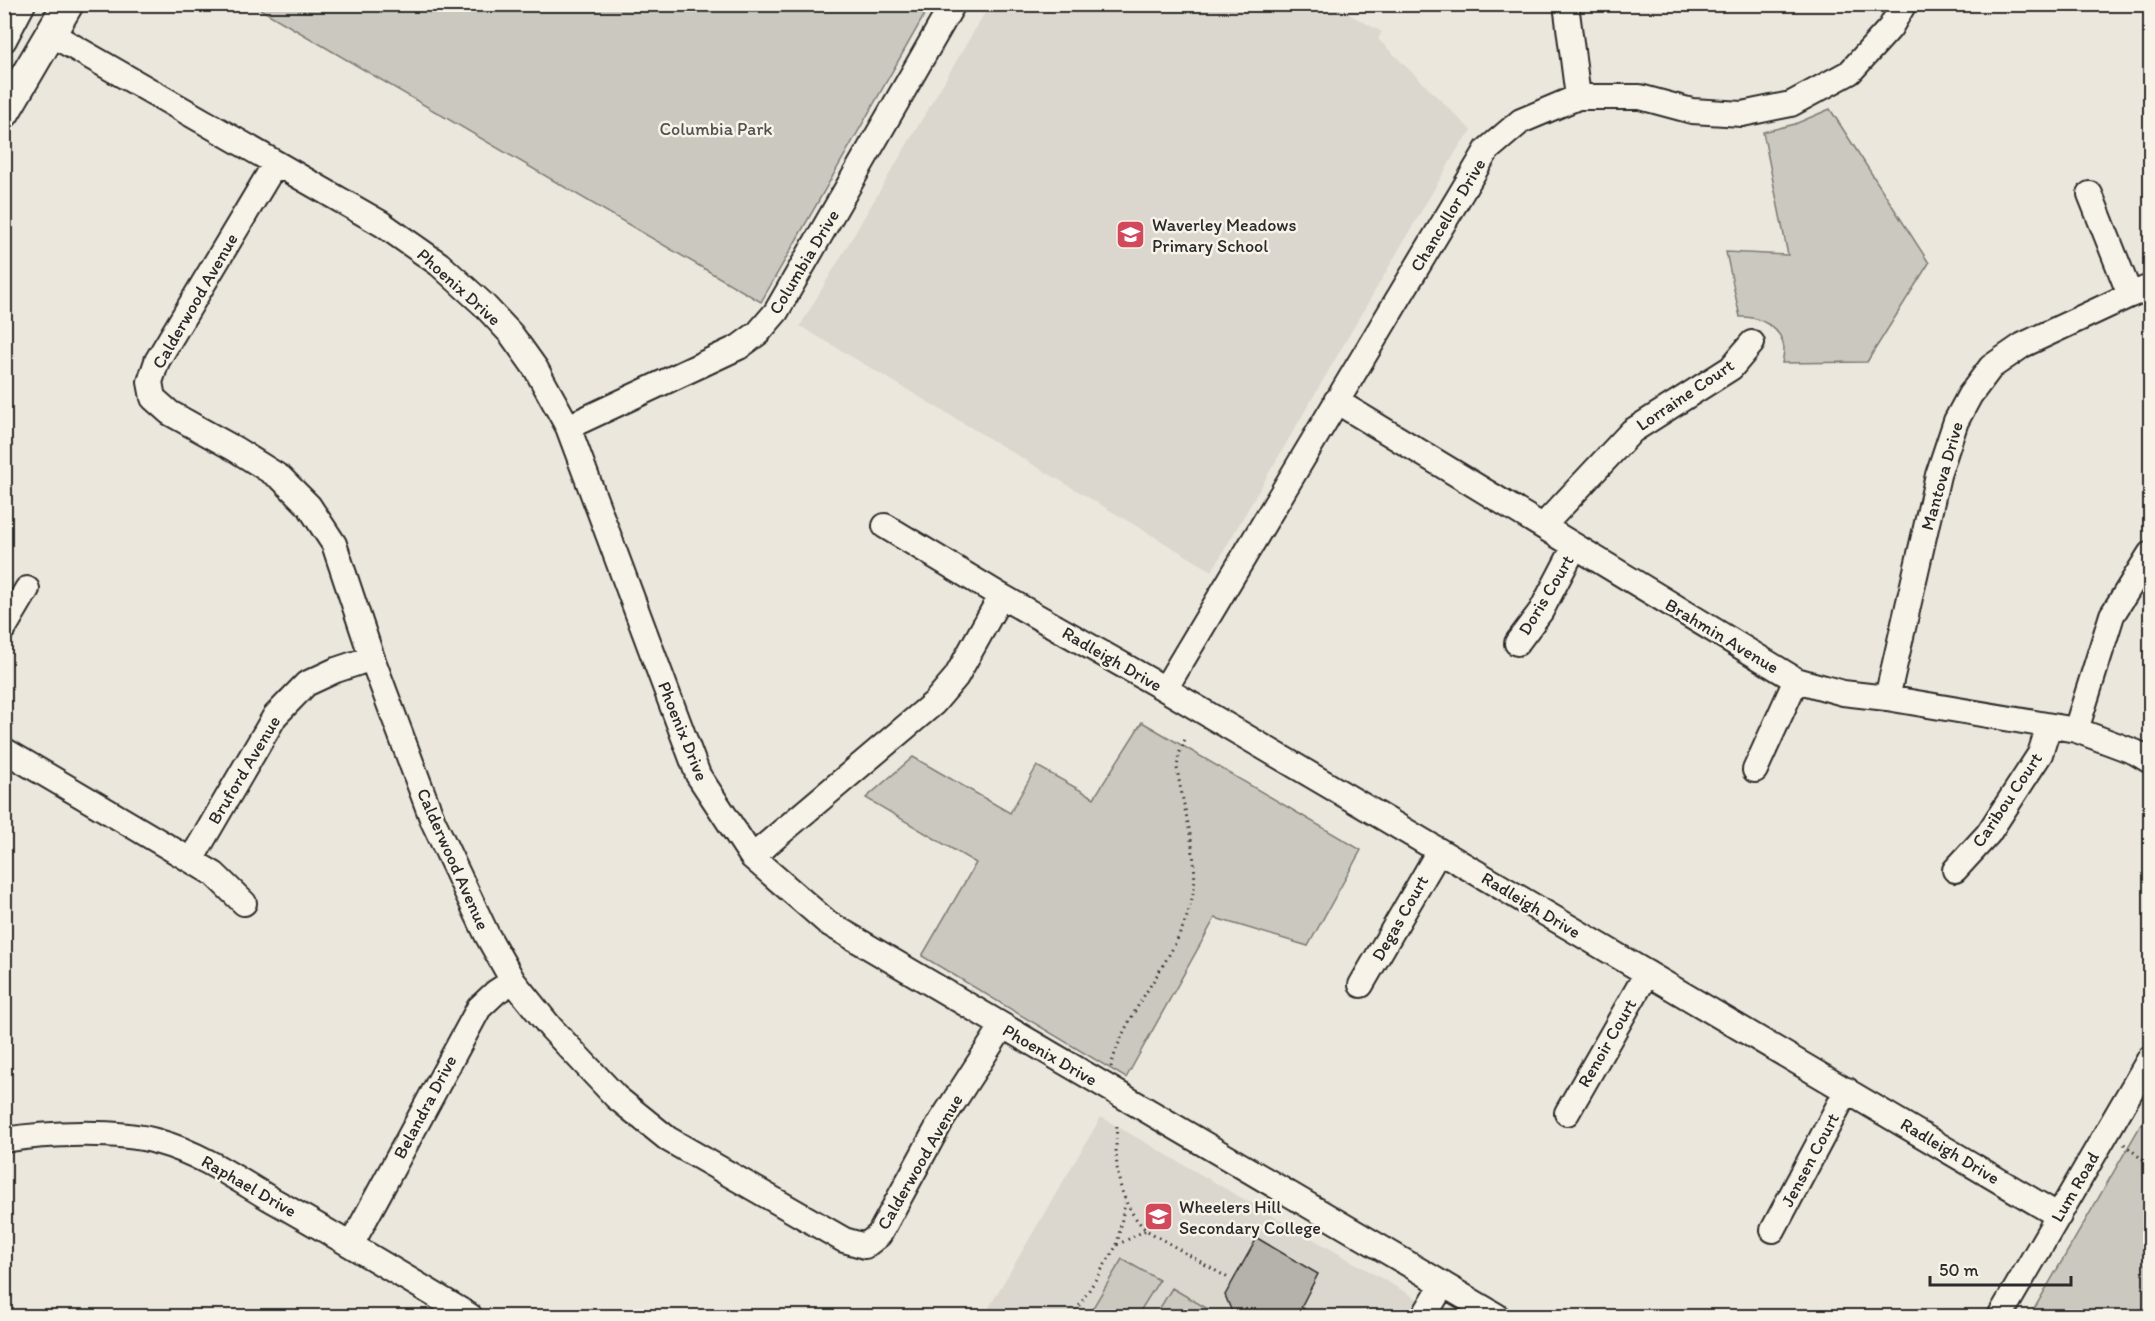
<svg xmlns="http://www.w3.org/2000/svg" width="2155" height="1321" font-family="Itim,sans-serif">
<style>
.built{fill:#dbd7ce}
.green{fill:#cbc8bf;stroke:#7b7a75;stroke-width:1.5}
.building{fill:#b5b2ab;stroke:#2b2b2b;stroke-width:1.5}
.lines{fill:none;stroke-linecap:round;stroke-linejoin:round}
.minor-casing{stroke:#2b2b2b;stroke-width:28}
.major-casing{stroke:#2b2b2b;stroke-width:34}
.path{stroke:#2b2b2b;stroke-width:3;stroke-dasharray:1.5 4.5;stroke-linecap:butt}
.minor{stroke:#f7f3e8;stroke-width:24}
.major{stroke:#f7f3e8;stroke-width:30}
.labels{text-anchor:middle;stroke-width:5;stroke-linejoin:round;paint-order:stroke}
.park-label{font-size:18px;fill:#535250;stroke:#f7f3e8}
.street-label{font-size:18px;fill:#2b2b2b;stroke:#f7f3e8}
.poi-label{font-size:18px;fill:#2b2b2b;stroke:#f7f3e8;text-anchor:start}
</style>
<rect width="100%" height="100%" fill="#ebe7dd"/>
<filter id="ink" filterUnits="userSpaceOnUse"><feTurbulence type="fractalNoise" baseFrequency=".0167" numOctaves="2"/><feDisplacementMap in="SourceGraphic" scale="12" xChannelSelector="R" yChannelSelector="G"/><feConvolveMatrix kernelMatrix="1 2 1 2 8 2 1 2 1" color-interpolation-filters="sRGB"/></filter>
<g filter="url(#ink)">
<path class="built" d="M990,4L1332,5L1382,32L1378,39L1472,131L1461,143L1212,571L800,326Z
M1101,1117L1447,1316H984Z"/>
<path class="green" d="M253,5L930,4V5L761,302Z
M1830,109L1929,263L1867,362L1782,363C1783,358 1784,353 1784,348C1782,327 1758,316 1740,317L1726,252L1788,255L1763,132L1795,124Z
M1142,722L1361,850L1308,946L1215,918L1126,1078L922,956L976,863L866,798L913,757L1010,813L1037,766L1094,798Z
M2146,1116L2150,1119V1316H2030Z
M1122,1259L1159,1280L1157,1284L1137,1316H1088Z
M1172,1288L1208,1309L1204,1316H1155Z"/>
<path class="building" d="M1257,1238L1318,1274L1301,1307L1317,1317H1234L1225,1295Z"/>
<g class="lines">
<defs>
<path id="minor" d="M1566,4L1578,97
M51,34L382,224L439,264L483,304L511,334L536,369L568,427L698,775L752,857L828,923L1497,1316
M4,40L23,4
M275,164L157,361L150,382L153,398L170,413L235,449L281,478L309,506L334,544L372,658L433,821L487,935L513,981L551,1028L616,1097L668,1139L844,1240L865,1246L879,1235L940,1123L1002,1027
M2090,194L2130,295
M1336,401L1796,680L1843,693L1887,698L2076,730L2135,752L2150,761
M568,427L739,347L758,333L776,312L953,4
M885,526L1001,596L1165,689L2059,1216
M1543,526L1632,431L1731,368L1752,343
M4,628L27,589
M1517,643L1541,611L1575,546
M1165,689L1487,150L1521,121L1578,97H1640L1692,111L1742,114L1791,104L1850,72L1890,28L1904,4
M1887,698L1938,475L1956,421L1970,395L1991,367L2023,345L2130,295L2150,287
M2076,730L2112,615L2150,554
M4,750L214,874L244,903
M1755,770L1796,680
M752,857L934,703L956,677L1001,596
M191,860L275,716L306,684L336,670L372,658
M1955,870L1988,834L2040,754L2049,726
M1361,985L1439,851
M1567,1113L1647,973
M4,1140C45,1133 120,1130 159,1142C199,1153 234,1177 269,1198C337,1236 403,1276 470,1316
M1773,1230L1847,1090
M351,1245L479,1008L496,992L513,981
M1424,1316L1443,1284
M2000,1316L2150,1058"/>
<path id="major" d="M4,113L68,4"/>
</defs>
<use href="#minor" class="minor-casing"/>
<use href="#major" class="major-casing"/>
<path class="path" d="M1111,1067C1126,1005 1181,958 1193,894C1200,859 1182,804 1177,768L1179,754L1186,737
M1117,1126C1114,1164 1117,1202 1146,1230L1228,1278
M2124,1144L2150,1166
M1117,1245L1146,1230
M1073,1316L1117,1245L1125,1203"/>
<use href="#minor" class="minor"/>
<use href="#major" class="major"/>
</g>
</g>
<defs>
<symbol id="school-square" viewBox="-11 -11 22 22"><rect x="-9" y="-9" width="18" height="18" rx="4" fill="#d1495b" stroke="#f7f3e8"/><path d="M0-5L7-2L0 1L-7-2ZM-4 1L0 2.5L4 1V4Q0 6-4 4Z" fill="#fff"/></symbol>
</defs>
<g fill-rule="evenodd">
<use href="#school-square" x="1114" y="218" width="33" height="33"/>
<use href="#school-square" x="1142" y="1200" width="33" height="33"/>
</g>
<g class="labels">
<g class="park-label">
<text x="716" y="135">Columbia Park</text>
</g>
<g class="street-label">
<text transform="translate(1448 215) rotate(-59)" y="6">Chancellor Drive</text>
<text transform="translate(804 262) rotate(-59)" y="6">Columbia Drive</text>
<text transform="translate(459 287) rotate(42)" y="6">Phoenix Drive</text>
<text transform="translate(195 301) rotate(-60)" y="6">Calderwood Avenue</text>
<text transform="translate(1685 395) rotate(-34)" y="6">Lorraine Court</text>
<text transform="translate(1942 476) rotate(-74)" y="6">Mantova Drive</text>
<text transform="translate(1546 595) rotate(-59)" y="6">Doris Court</text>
<text transform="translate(1722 636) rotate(31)" y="6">Brahmin Avenue</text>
<text transform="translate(1112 659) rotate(30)" y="6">Radleigh Drive</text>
<text transform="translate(683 731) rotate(68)" y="6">Phoenix Drive</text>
<text transform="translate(244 770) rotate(-59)" y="6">Bruford Avenue</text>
<text transform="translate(2007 800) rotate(-56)" y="6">Caribou Court</text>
<text transform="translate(453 859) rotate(66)" y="6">Calderwood Avenue</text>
<text transform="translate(1531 905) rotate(31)" y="6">Radleigh Drive</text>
<text transform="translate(1400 918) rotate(-60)" y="6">Degas Court</text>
<text transform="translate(1607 1043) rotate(-60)" y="6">Renoir Court</text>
<text transform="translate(1050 1055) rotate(30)" y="6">Phoenix Drive</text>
<text transform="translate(425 1107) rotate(-62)" y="6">Belandra Drive</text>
<text transform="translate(1950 1151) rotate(31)" y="6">Radleigh Drive</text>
<text transform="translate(1810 1160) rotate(-62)" y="6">Jensen Court</text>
<text transform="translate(920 1162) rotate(-60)" y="6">Calderwood Avenue</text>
<text transform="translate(249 1186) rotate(30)" y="6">Raphael Drive</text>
<text transform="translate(2075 1187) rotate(-60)" y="6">Lum Road</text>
</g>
<g class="poi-label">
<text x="1152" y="231">Waverley Meadows<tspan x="1152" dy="21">Primary School</tspan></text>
<text x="1179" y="1213">Wheelers Hill<tspan x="1179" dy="21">Secondary College</tspan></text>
</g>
</g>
<rect width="2155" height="1321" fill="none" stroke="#f7f3e8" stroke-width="24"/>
<rect x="12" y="12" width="2131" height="1297" fill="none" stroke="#2b2b2b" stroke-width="2" filter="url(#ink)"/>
<path d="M1930 1276v9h141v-9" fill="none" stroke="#2b2b2b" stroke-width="3"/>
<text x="1939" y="1276" font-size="18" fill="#2b2b2b" stroke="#f7f3e8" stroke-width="4.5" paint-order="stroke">50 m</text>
</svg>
